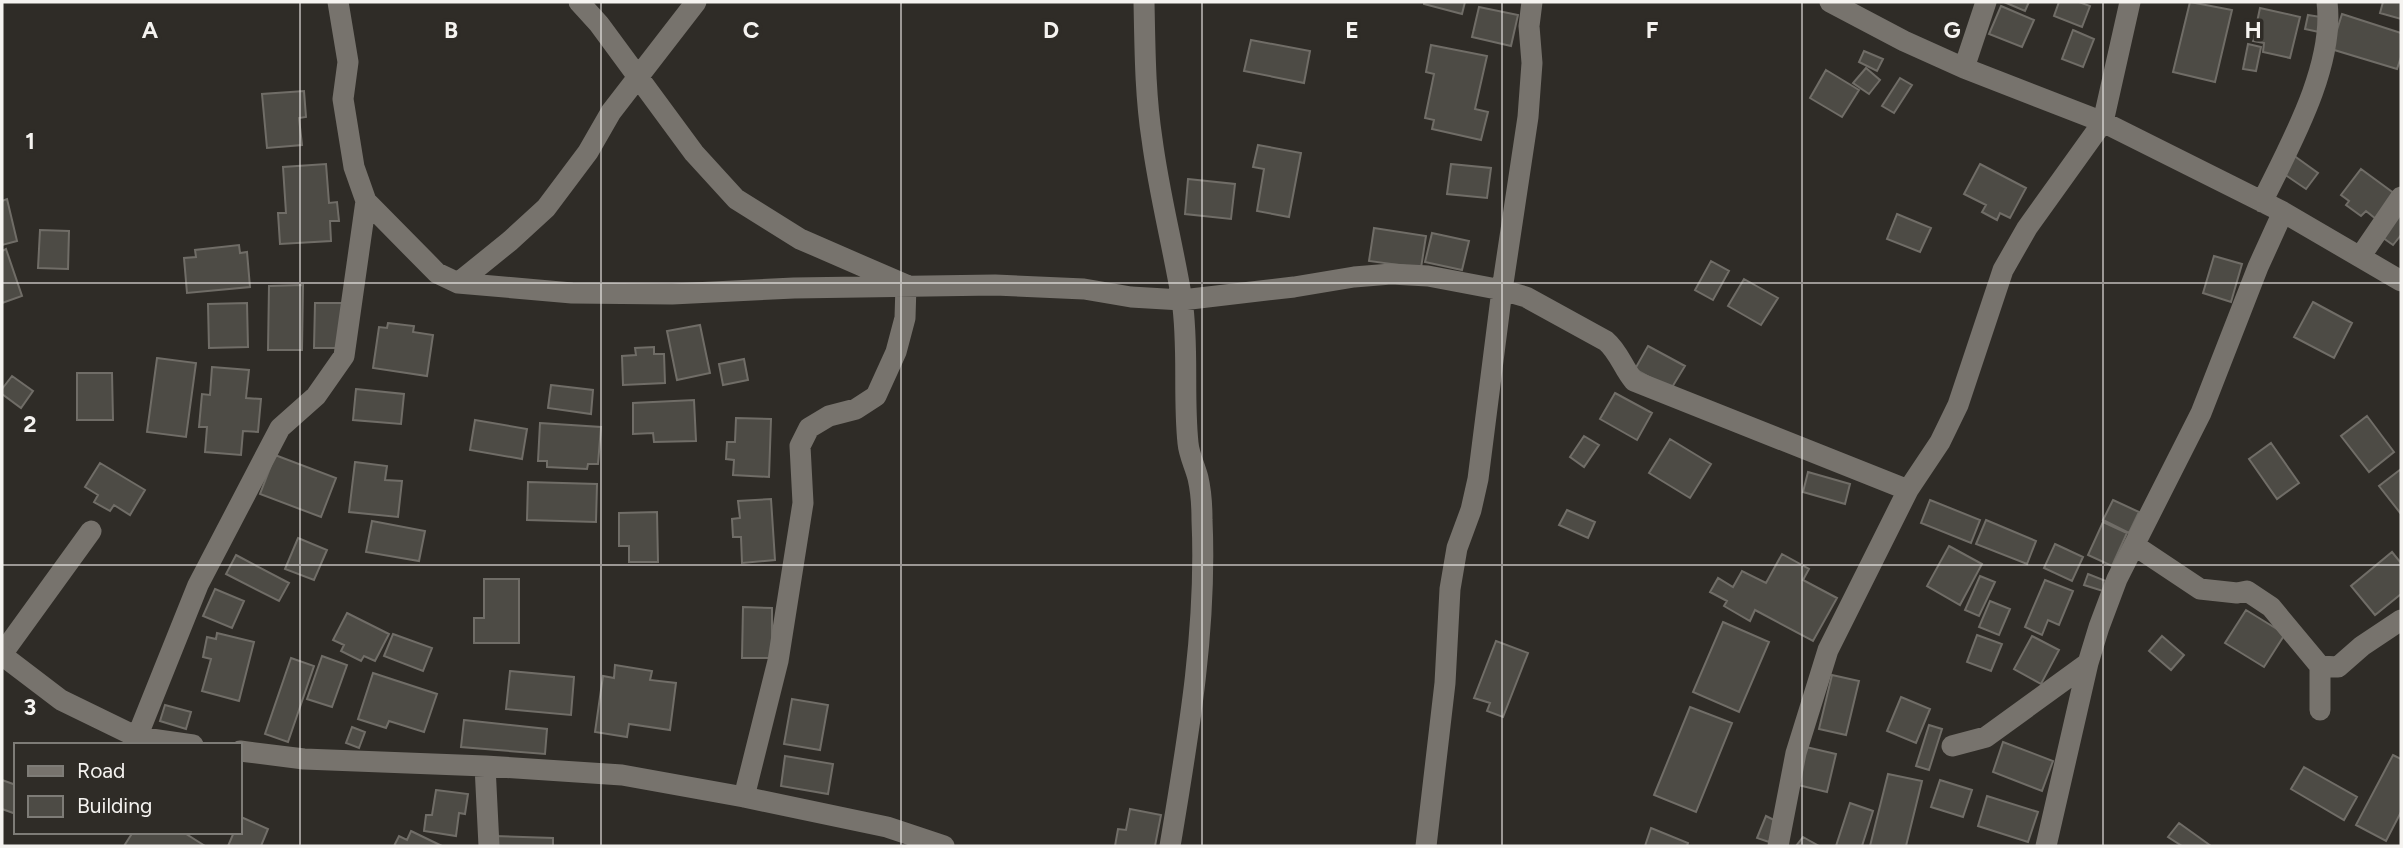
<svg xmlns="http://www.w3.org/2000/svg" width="2403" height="848" font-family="Figtree,sans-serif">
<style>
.building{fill:#4d4b45;stroke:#706d67;stroke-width:2}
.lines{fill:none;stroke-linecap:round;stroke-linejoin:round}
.lane{stroke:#77736d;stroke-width:21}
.street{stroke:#77736d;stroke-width:21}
.grid{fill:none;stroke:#f5f3f0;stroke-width:2;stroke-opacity:0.55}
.grid-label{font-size:23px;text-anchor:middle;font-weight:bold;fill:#f5f3f0;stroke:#2f2c27;stroke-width:7;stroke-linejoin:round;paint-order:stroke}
</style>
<rect width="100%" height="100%" fill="#2f2c27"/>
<path class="building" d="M1424,2H1465L1462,14L1424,4Z
M2004,2H2029L2025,11Z
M2059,2H2079L2090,6L2082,27L2054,16Z
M2190,2L2232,10L2215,82L2173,72Z
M2383,2H2401V19L2380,13Z
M2001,6L2034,20L2022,47L1989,34Z
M1479,7L1518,15L1511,46L1472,37Z
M2260,8L2300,17L2290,58L2263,52L2264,43L2253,41Z
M2342,14L2401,33V57L2397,69L2331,49Z
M2308,15L2321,17L2319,32L2305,29Z
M2073,30L2094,39L2083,67L2062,59Z
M1251,40L1310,51L1304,83L1244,71Z
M2248,44L2261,47L2256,71L2243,69Z
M1431,45L1487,56L1475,109L1488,112L1481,140L1432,129L1434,120L1425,118L1434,74L1426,72Z
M1864,51L1883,59L1877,71L1859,62Z
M1866,68L1880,80L1869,94L1853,83Z
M1826,70L1859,90L1842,117L1810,98Z
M1900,78L1912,85L1894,113L1882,106Z
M304,91L306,117L299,118L302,145L267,148L262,94Z
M1258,145L1301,153L1289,217L1257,211L1264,169L1253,167Z
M2293,155L2318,173L2306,189L2281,172Z
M326,164L329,203L337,202L339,221H330L331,241L280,244L278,213H286L283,167Z
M1451,164L1491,168L1487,198L1447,194Z
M1980,164L2026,188L2010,218L2000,213L1997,220L1982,212L1986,205L1964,194Z
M2361,169L2395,194L2376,219L2366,211L2361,216L2346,205L2349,201L2341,195Z
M1188,179L1235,184L1231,219L1185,214Z
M7,199L17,241L2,245V201Z
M2401,205V235L2393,245L2379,235Z
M1897,214L1931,228L1920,252L1887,239Z
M1374,228L1426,236L1421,268L1369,261Z
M40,230L69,231L68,269L38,268Z
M1432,233L1469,241L1462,270L1425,262Z
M239,245L240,253L247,252L250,287L187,293L184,258L196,257L195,250Z
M6,249L22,296L2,303V251Z
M2214,256L2242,264L2231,302L2203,293Z
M1711,261L1729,271L1713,300L1695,290Z
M1744,279L1778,298L1761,325L1728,306Z
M303,285L302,350H268L269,286Z
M2313,302L2352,323L2334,358L2294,337Z
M247,303L248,347L209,348L208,304Z
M315,303H342L341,348H314Z
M388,323L414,326L413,332L433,335L427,376L373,368L379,327L387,328Z
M700,325L710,373L677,380L667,331Z
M1648,346L1685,366L1671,389L1635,369Z
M654,347V354H664L665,383L623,385L622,356L636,355L635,348Z
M157,358L196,363L186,437L147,432Z
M744,359L748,380L723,385L719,364Z
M212,367L249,370L246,398L261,399L258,432L243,431L241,455L205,452L207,427H199L202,394L210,395Z
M77,373H112L113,420H77Z
M12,376L33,391L21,408L2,394V389Z
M551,385L593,390L591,414L548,408Z
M356,389L404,394L401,424L353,420Z
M1615,393L1652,413L1637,440L1600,419Z
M694,400L696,441L654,442L653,433L633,434V403Z
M2367,416L2394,452L2369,472L2341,436Z
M736,418L771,419L769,477L733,475L734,460L726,459L727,442H735Z
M475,420L527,429L522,459L470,450Z
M540,423L601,427L598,464H588L587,469L547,467V461H538Z
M1584,436L1599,445L1584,467L1570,457Z
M1670,439L1711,464L1690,498L1649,473Z
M2271,443L2299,483L2277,499L2249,459Z
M275,455L336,478L321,517L260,494Z
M355,462L387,466L385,480L402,481L398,517L349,512Z
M100,463L145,490L130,515L114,505L110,511L94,502L98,495L85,487Z
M2401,469V514L2379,486Z
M1808,472L1850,484L1845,504L1803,492Z
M528,482L597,484L596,522L527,520Z
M771,499L775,560L742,563L741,537H733L732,519L740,518L738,501Z
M1930,500L1980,520L1971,543L1921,523Z
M2113,500L2139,512L2129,533L2103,520Z
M1567,510L1595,522L1588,538L1559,525Z
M657,512L658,562H629V546H619V513Z
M1986,520L2036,541L2027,564L1976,544Z
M372,521L425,531L419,561L366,552Z
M2103,522L2127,533L2112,566L2088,555Z
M298,538L327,550L314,580L285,569Z
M2055,544L2083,557L2072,581L2044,568Z
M1949,546L1982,564L1960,605L1927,586Z
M2392,552L2401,563V594L2375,615L2351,586Z
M1782,554L1809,569L1803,580L1837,598L1813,641L1755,610L1750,621L1724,606L1727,601L1710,592L1718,578L1733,587L1742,571L1766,583Z
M236,555L289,583L279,601L226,574Z
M2088,574L2106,581L2103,591L2084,585Z
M1980,576L1995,582L1979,616L1965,610Z
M484,579H519V643H474V618H484Z
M2045,580L2073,591L2059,625L2048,620L2042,635L2025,627Z
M215,589L244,601L232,628L203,616Z
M1990,601L2010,609L1999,635L1979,627Z
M743,607L772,608V658H742Z
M2246,610L2285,634L2264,667L2225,643Z
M347,613L389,634L375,661L364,656L361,661L341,651L344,645L333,640Z
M1723,622L1769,642L1739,712L1693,692Z
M217,633L254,642L239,701L202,691L211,659L203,657L207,637L216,639Z
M393,634L432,648L423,671L384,656Z
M1977,635L2002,644L1991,671L1967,662Z
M2032,636L2059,650L2041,684L2014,669Z
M2162,636L2184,655L2171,670L2149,651Z
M1496,641L1528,653L1503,717L1487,711L1490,703L1474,698Z
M322,656L347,665L332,707L307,699Z
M291,658L314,666L288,742L265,734Z
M615,665L652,671L650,680L676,683L670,730L629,724L627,737L595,732L603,676L614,678Z
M510,671L574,677L571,715L506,709Z
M373,673L437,694L424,732L389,721L386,728L358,719Z
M1832,675L1859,681L1846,735L1819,729Z
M1901,697L1930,709L1916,743L1887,731Z
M792,699L828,705L820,750L784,744Z
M165,705L191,712L186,729L160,721Z
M1690,707L1732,723L1696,812L1654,795Z
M464,720L547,729L545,754L461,747Z
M1929,725L1942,729L1929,770L1916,766Z
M352,727L365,732L359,748L346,743Z
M2003,742L2053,761L2042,791L1993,772Z
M1806,747L1836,754L1827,792L1798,785Z
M2393,755L2401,759V812L2386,841L2356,825Z
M785,756L833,764L828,794L781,786Z
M2304,767L2357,797L2344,820L2291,789Z
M1888,774L1922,781L1906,846H1870Z
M2,780L16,785V814L2,809Z
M1940,780L1972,790L1963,817L1931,807Z
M436,790L468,794L465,814L459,813L456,836L424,831L426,815H432Z
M1987,796L2038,812L2028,842L1978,826Z
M1850,803L1873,811L1862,846H1836Z
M1130,809L1161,815L1155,846H1115L1118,829L1126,830Z
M1766,816L1778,822L1769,842L1757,838Z
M241,817L268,829L261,846H228L234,832H240Z
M2179,823L2211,846H2182L2168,837Z
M1651,828L1688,843L1687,846H1645Z
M411,831L442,846H394L399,836L407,840Z
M133,832H183L205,846H124Z
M494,836L553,838V846H494Z
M1803,837L1819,846H1796Z"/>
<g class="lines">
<path class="lane" d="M2,654L91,531"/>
<path class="street" d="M338,2L348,62L343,99L354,167L366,201L437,273L458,283L572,293L672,294L794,288L995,285L1084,289L1131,297L1182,300L1294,287L1354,277L1391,274L1428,276L1502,290L1526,297L1606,341C1619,352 1623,368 1634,381L1908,490
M579,2L599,24L694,153L736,199L800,239L906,285L905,318L896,352L876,396L856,409L829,416L809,428L800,446L803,503L778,661L744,797
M1144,2C1145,48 1145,94 1152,139C1159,193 1173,246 1182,300C1189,347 1183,395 1188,443C1189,455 1195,466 1198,478C1201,491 1202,507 1202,520C1207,630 1188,738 1170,846
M1830,2L1904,41L1964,68L2103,122L2283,212L2401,281
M1964,68L1986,2
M2262,202C2290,145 2335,66 2327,2
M2360,257L2401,197
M458,283L510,241L546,208L588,152L611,112L696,2
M2134,545L2200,589L2237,593L2247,591L2271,607L2320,666V710
M2,655L61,700L137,737L193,745
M2320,666L2338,667L2362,646L2401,620
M137,737L198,585L280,428L316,396L344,356L366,201
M1952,746L1986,737L2088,663
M240,751L304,759L485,766L622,775L744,797L887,827L944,846
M485,766L489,846
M1426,846L1445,683L1450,589L1457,548L1471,510L1478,479L1502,290L1528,117L1532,63L1529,26L1532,2
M1778,846L1796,753L1828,650L1908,490L1940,442L1958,405L2003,270L2027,228L2103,122L2130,2
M2046,846L2088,663L2099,627L2117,579L2201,413L2258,267L2283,212"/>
</g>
<path class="grid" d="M300,2V846M601,2V846M901,2V846M1202,2V846M1502,2V846M1802,2V846M2103,2V846M2,283H2401M2,565H2401"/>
<g class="grid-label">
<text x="150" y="38">A</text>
<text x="451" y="38">B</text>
<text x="751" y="38">C</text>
<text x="1051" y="38">D</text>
<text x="1352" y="38">E</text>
<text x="1652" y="38">F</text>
<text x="1952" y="38">G</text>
<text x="2253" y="38">H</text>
<text x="30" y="149">1</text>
<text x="30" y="432">2</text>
<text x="30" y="715">3</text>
</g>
<rect width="2403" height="848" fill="none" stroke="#f5f3f0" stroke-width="7"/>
<rect x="14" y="743" width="228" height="91" fill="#2f2c27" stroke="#7e7c77" stroke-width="2"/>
<rect x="28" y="766" width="35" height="10" fill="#77736d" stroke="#7e7c77" stroke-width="2"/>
<text x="77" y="778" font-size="21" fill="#f5f3f0">Road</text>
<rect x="28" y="796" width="35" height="21" fill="#4d4b45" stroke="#7e7c77" stroke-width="2"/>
<text x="77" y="813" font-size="21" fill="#f5f3f0">Building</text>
</svg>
